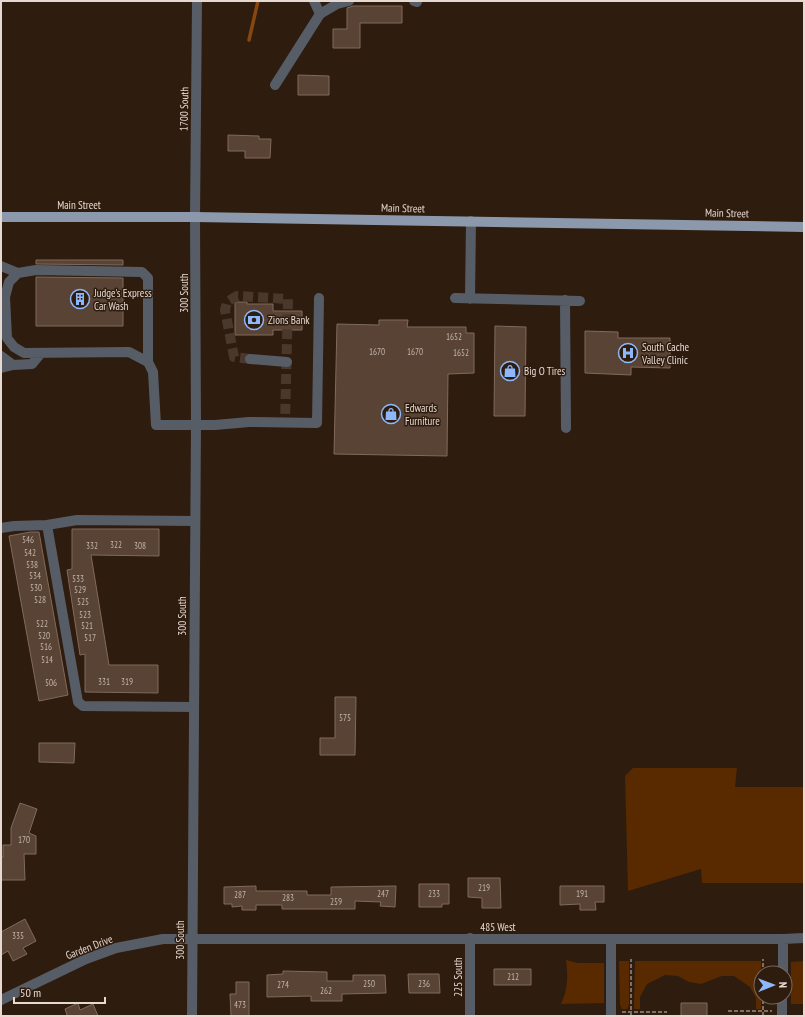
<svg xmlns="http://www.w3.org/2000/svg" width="805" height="1017" font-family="'PT Sans Narrow',sans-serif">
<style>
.green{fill:#592900}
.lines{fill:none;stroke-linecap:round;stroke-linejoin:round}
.stream{stroke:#87470e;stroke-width:3.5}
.building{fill:#584335;stroke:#816a5b}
.minor-tunnel{stroke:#4a382c;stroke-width:10;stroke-dasharray:10 5;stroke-linecap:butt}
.path{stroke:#7f6f65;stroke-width:2;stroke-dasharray:4 2;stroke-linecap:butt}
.minor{stroke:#575d66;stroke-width:10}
.major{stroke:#8c99ac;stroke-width:10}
.labels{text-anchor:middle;stroke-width:3;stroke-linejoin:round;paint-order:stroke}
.number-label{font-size:9px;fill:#c2b4aa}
.street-label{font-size:11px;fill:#e6d9d1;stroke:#2e1c0f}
.poi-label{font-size:11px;fill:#e6d9d1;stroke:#2e1c0f;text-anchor:start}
</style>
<rect width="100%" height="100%" fill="#2e1c0f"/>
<path class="green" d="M633,768H737L735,787H804V883H702L701,869L628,891L625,776Z
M566,960L578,963H604V1003L561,1004C568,989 568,976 566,960Z
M619,961H629V1005L627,1009H622L620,1005Z
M635,961H761V1009H756V998L750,987L734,976H722L701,984L689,982L678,976L665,975L647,984L640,997V1009H634Z
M804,961V1004H791V962Z"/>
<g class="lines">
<path class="stream" d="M249,40L258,1"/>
</g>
<path class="building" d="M353,6H402V23H360V48H333V29H347V8Z
M298,75L329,76V95H298Z
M228,135L259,136V139H271L270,158H245V151H228Z
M36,260H123V265L36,264Z
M36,277L123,278V326H36Z
M235,302H247V304H273V311H302V330H273V335H235Z
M379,320H408L407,327H466V333H474V373L448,374L447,456L334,454L337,324L379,325Z
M495,326L526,327L525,416H494Z
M585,331L618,332V338H670V368L631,367V375L585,373Z
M72,529H159V556L91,555L109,665H158V693L85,692V654L80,655L67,570L72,569Z
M30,532H39L68,695L39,701L9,536Z
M335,697H356L355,755H320V738H335Z
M39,743H75L74,763L39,762Z
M20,803L37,809L29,833L36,836V854H24L25,880H1V857H3V845H11V828Z
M468,878H500L501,908H482V898L468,897Z
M419,884H449V904H442V907H419Z
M256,886V891H307V895H331V887L396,886L395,907L380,906L381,902L355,901V909H282V905H256V910H242V906L232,907V904H224V887Z
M560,886H604V902H595L596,910H580V904L560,905Z
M25,919L36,941L23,948L27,954L13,961L8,951L1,955V932Z
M494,969H531V985H494Z
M283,971L327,972V981H353V975H385L386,993L342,994V1001H311V996L267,997V975L283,974Z
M408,974H439L440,993H409Z
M236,982H249V1016H231L230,994H236Z
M78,1003L80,1010L93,1004L98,1016H66L67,1015L65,1009Z
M681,1003H707V1016H681Z"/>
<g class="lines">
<path class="minor-tunnel" d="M250,359L234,357L225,310L227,302L237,296L288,299L285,423"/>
<path class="path" d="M763,973V959
M728,1011H772
M622,1012H667
M631,1016V959
M763,1016V997"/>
<path class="minor" d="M414,1L417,2
M320,14L337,4L349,1
M275,85L320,14L314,1
M1,266L18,273
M455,298L580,301
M470,299L471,221
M565,300L566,428
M1,356L13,365
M250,359L287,362
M148,362V278L142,272L36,270L18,273L9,282L5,297L7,338L14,347L24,353L129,352L148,362L153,372L156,425H215L249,422L317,423L319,298
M1,368L13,365L32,364L41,353
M47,525L78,702L83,706L193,707
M1,528L14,526L47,525L77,520L195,521
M470,938V1016
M611,939V1016
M783,973V939
M1,1000L86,959L116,948L163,939H783L804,938
M192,1016L196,424L195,217L197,1
M782,1016V997"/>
<path class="major" d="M1,217H195L804,227"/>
</g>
<defs>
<symbol id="building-ring" viewBox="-11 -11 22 22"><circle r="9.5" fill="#2e1c0f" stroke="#8db9fc" stroke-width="1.5"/><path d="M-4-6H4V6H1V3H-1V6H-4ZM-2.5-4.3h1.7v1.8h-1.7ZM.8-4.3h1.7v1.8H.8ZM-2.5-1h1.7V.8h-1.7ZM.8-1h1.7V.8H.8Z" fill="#8db9fc"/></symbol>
<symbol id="bank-ring" viewBox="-11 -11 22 22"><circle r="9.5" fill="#2e1c0f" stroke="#8db9fc" stroke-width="1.5"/><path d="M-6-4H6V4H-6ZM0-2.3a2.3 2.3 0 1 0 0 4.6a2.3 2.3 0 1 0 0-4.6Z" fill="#8db9fc"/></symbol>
<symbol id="hospital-ring" viewBox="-11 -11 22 22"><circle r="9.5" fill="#2e1c0f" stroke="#8db9fc" stroke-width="1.5"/><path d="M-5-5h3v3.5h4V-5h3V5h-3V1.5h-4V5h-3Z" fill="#8db9fc"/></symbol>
<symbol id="shop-ring" viewBox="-11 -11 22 22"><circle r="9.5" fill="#2e1c0f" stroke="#8db9fc" stroke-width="1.5"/><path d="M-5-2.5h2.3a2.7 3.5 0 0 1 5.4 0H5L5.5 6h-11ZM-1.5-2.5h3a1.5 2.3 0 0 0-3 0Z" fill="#8db9fc"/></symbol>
</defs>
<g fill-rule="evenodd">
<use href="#building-ring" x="69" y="288" width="22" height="22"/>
<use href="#bank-ring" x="243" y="309" width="22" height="22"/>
<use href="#hospital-ring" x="617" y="342" width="22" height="22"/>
<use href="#shop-ring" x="499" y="360" width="22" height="22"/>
<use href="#shop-ring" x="380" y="403" width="22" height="22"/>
</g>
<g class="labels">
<g class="number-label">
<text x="454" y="340">1652</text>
<text x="377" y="355">1670</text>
<text x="415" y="355">1670</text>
<text x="461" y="356">1652</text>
<text x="28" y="543">546</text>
<text x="116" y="548">322</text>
<text x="92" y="549">332</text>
<text x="140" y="549">308</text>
<text x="30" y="556">542</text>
<text x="32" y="568">538</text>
<text x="35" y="579">534</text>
<text x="78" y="582">533</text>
<text x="36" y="591">530</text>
<text x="80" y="593">529</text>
<text x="40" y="603">528</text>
<text x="83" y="605">525</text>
<text x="85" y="618">523</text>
<text x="42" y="627">522</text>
<text x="87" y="629">521</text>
<text x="44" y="639">520</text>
<text x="90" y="641">517</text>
<text x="46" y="650">516</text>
<text x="47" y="663">514</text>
<text x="104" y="685">331</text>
<text x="127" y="685">319</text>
<text x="51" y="686">506</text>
<text x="345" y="721">575</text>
<text x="24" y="843">170</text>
<text x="484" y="891">219</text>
<text x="383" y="897">247</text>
<text x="434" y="897">233</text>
<text x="582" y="897">191</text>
<text x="240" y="898">287</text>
<text x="288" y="901">283</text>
<text x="336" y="905">259</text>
<text x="18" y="939">335</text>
<text x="513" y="980">212</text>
<text x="369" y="987">250</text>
<text x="424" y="987">236</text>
<text x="283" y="988">274</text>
<text x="326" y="994">262</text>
<text x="240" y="1008">473</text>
</g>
<g class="street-label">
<text transform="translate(184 109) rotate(-89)" y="4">1700 South</text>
<text x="79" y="209">Main Street</text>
<text transform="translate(403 208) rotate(1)" y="4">Main Street</text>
<text transform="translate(727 213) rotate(1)" y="4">Main Street</text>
<text transform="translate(184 293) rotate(-90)" y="4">300 South</text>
<text transform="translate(182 616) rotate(-90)" y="4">300 South</text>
<text x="498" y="931">485 West</text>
<text transform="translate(180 940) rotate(-90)" y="4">300 South</text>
<text transform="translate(89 947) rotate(-21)" y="4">Garden Drive</text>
<text transform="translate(458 977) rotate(-90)" y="4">225 South</text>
</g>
<g class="poi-label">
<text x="94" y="297">Judge's Express<tspan x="94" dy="13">Car Wash</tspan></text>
<text x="268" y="324">Zions Bank</text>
<text x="642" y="351">South Cache<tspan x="642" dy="13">Valley Clinic</tspan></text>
<text x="524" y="375">Big O Tires</text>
<text x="405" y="412">Edwards<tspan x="405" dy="13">Furniture</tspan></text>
</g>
</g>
<rect width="805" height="1017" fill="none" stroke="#e6d9d1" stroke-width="4"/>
<g transform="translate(773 985) rotate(89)"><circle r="19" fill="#2e1c0f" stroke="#78685d"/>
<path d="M0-3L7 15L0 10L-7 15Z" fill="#8db9fc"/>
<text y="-6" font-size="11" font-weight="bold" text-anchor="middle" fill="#e6d9d1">N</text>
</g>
<path d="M14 997v6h91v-6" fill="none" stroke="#e6d9d1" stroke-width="2"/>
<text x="20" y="997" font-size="12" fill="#e6d9d1" stroke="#2e1c0f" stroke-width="3" paint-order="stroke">50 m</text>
</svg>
